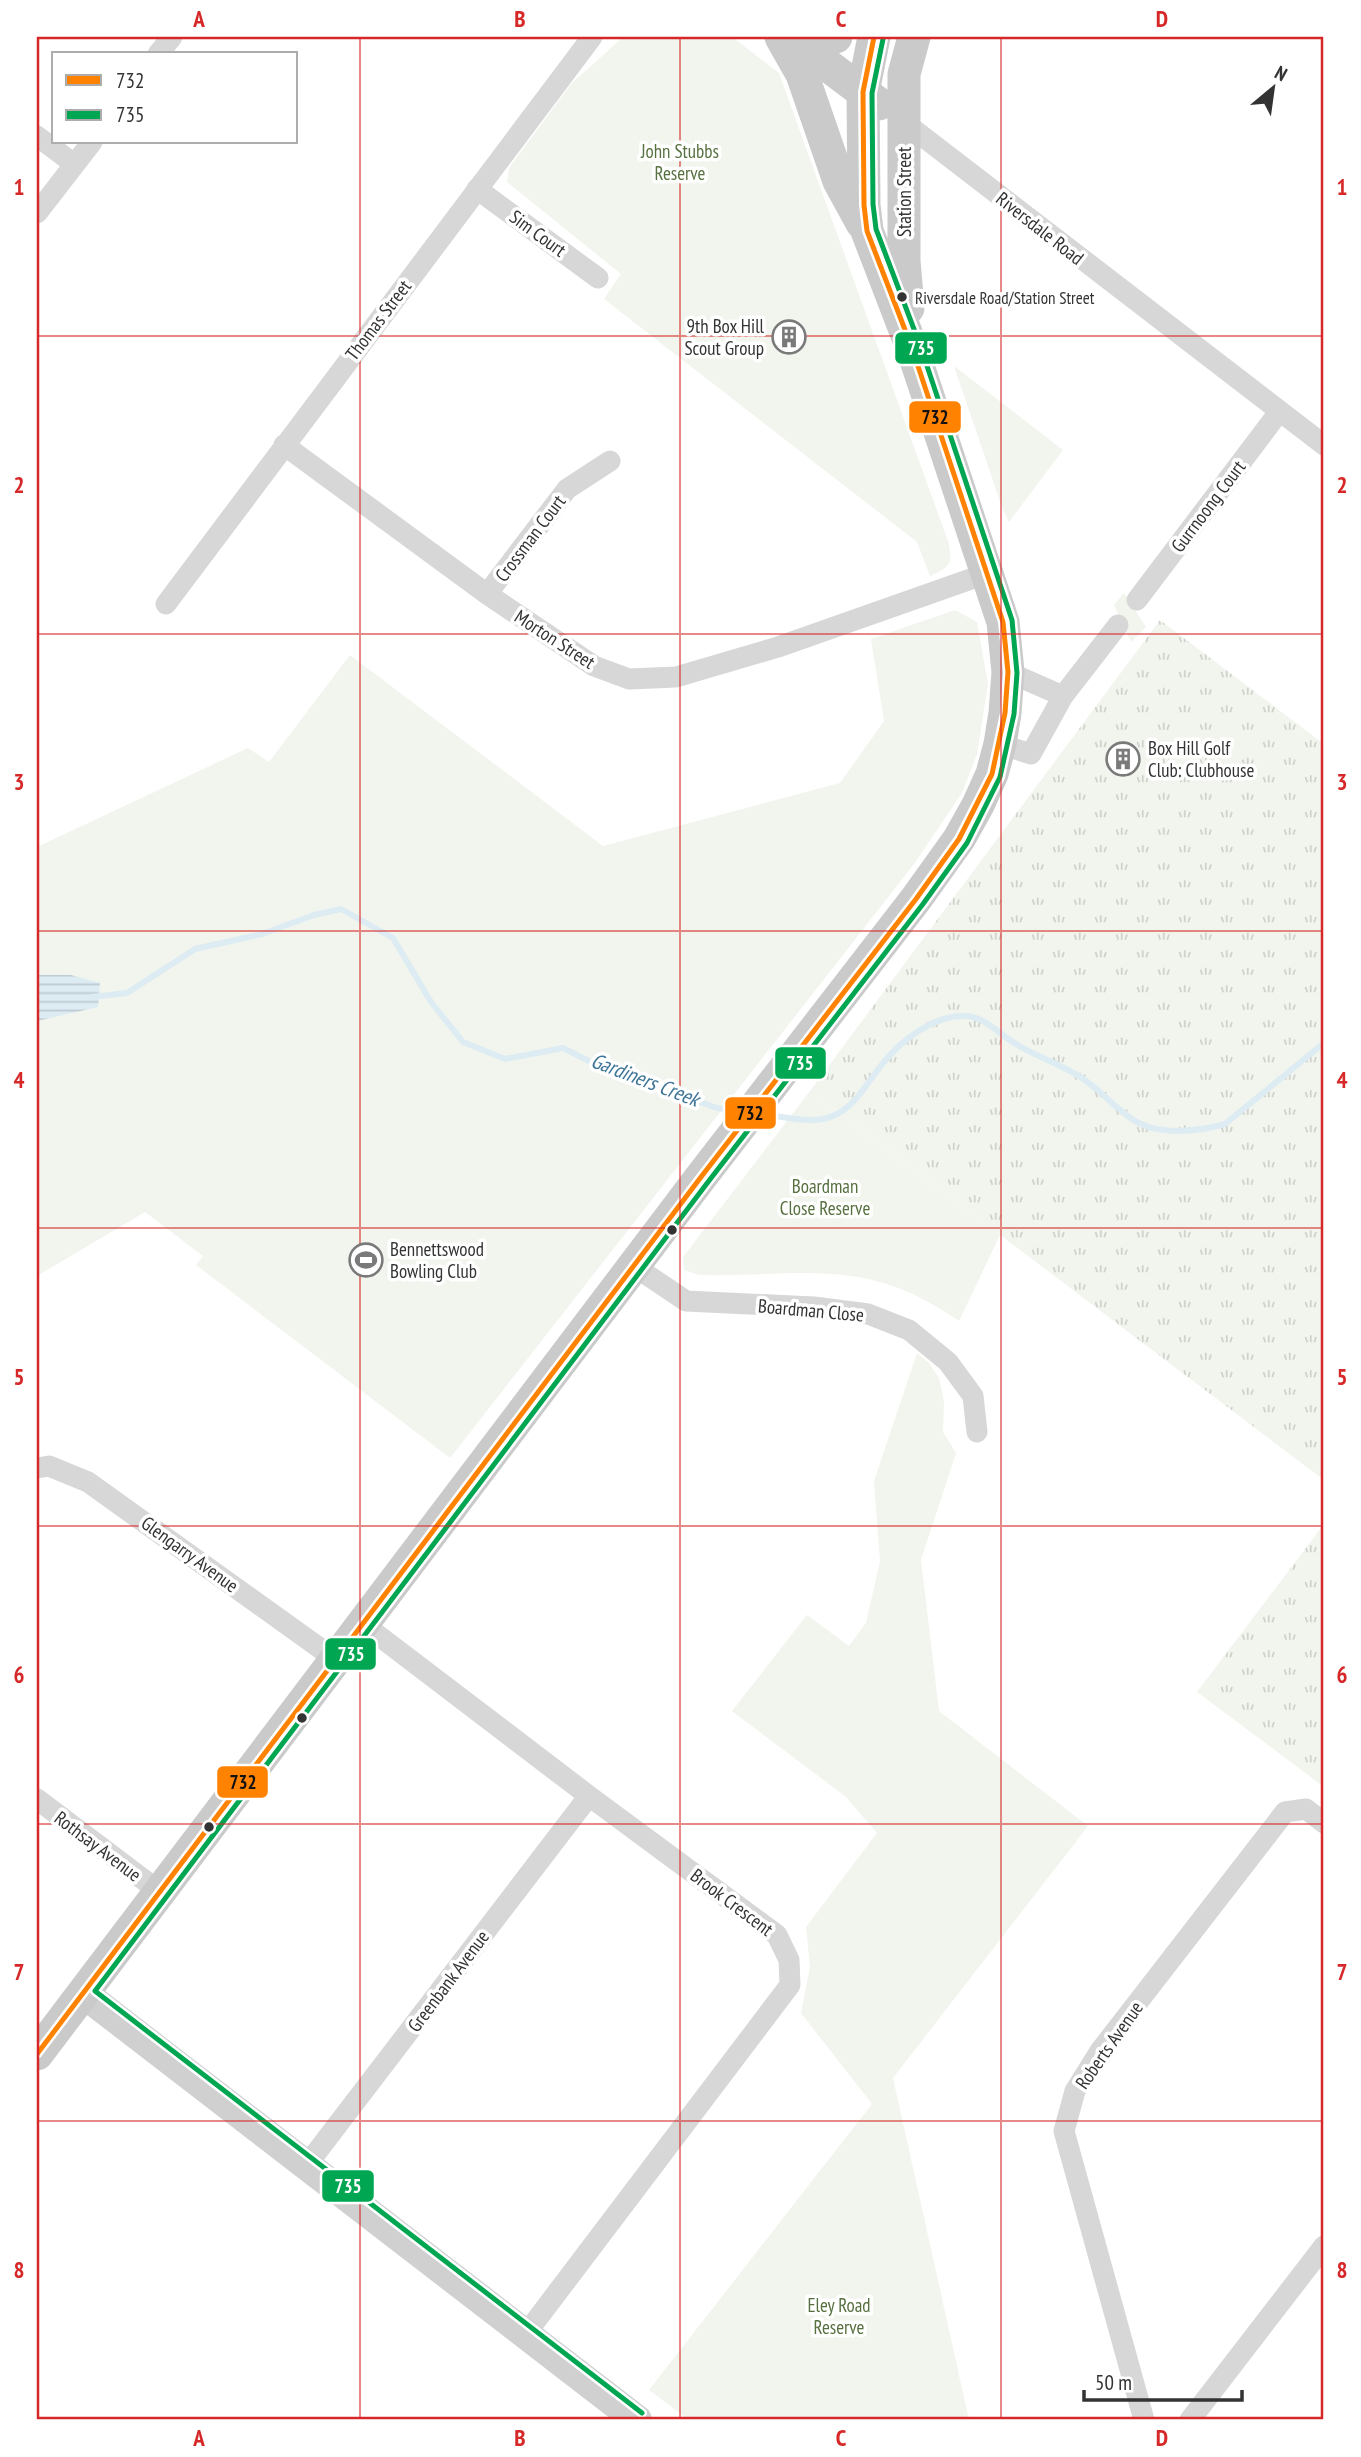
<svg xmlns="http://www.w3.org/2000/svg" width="1361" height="2457" font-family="'PT Sans Narrow',sans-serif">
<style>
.grass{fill:url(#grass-tufts)}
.park{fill:#f1f5ed}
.water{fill:url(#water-rules)}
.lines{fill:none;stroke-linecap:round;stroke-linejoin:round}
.stream{stroke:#ddebf3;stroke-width:6}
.minor{stroke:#d7d7d7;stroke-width:21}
.secondary{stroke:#d0d0d0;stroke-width:30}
.primary{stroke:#cacaca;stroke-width:33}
.bus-1-casing{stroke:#fff;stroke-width:10}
.bus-2-casing{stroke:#fff;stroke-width:10}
.bus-1{stroke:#ff8200;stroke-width:5}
.bus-2{stroke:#00a651;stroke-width:5}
.grid{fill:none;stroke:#d62828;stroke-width:2;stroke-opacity:0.55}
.bus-dot{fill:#333;stroke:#fff;stroke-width:2.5}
.labels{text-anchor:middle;stroke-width:7;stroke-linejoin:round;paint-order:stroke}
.bus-label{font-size:17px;fill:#333;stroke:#fff;text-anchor:start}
.park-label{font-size:19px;fill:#56703f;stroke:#fff}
.street-label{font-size:19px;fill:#333;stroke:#fff}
.poi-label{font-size:19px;fill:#333;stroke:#fff;text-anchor:start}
.water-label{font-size:21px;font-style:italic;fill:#3f7597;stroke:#fff}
.line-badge{stroke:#fff;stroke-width:2.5}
.badge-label{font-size:19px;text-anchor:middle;font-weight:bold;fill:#fff}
.pale-badge-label{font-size:19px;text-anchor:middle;font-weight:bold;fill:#111}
.neatline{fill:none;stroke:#d62828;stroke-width:2.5}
.grid-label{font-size:23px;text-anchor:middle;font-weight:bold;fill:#d62828}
</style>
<defs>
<pattern id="grass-tufts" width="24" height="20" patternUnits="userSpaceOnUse" patternTransform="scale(1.75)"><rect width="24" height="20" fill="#f1f5ed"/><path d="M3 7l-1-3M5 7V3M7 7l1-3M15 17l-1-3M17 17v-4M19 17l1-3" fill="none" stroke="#cfd2cc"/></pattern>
<pattern id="water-rules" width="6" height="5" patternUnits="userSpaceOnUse" patternTransform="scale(1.75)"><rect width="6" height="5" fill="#ddebf3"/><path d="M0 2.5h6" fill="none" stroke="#becad1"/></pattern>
</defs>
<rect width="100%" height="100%" fill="#fff"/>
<path class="grass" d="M1160,620L1324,744V1480L810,1091Z
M1324,1524V1787L1197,1692Z"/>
<path class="park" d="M623,37H732L779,73L949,544C952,565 950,567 930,576L917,542L604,299L621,274L507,182L509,168L571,84Z
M954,366L1063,450L1009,522L1003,510Z
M1124,593L1146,627L1131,642L1114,605Z
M955,610L977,622L988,684L977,754L962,793L914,864L450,1458L196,1265L203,1256L145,1212L37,1276V847L248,748L269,762L350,655L603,846L840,783L884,721L871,639Z
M810,1091L1000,1235L959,1321C865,1255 803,1277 699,1275L684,1270L683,1257Z
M917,1353L929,1363L939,1378L944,1402L943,1432L956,1453L921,1560L939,1711L1088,1826L893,2078L969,2420H689L649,2390L872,2104L801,2013L810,1967L806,1927L877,1833L846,1797L732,1711L807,1615L849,1646L866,1623L880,1561L874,1481Z"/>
<path class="water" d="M37,975H71L100,983L98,1007L37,1021Z"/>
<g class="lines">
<path class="stream" d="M92,997L127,993L195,949L262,934L314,915L341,909L393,938L431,1002L463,1042L505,1059L563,1048L601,1067L717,1108L740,1111
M764,1114C783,1117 804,1122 823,1119C854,1113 865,1084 884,1062C902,1040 934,1015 965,1016C984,1016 1000,1035 1016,1044C1037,1057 1061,1064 1082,1078C1100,1090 1114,1107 1132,1119C1157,1136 1197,1132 1225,1124L1324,1043"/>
<path class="minor" d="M158,54L172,37
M904,122L1324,445
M37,136L74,164
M477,189L598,278
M37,213L92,142
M284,445L487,594L594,666L629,679L676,677L778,647L988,573
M487,594L567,489L610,461
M1137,600L1279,412
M166,604L592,37
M1008,672L1063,696
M1000,744L1031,754L1063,696L1118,625
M634,1266L686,1301L814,1307L868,1314L909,1330L948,1362L973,1396L977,1432
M37,1468L49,1466L88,1482L335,1659
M362,1623L589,1796L777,1935L789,1960L790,1985L525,2335
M37,1799L160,1892
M306,2166L589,1796
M1144,2420L1064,2131L1075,2091L1100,2051L1285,1812L1306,1809L1324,1823
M1190,2420L1324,2246"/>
<path class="secondary" d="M83,1993L637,2420"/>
<path class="primary" d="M781,37L802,74L839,181L862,223
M790,37L879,104
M801,37L827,39L836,37
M908,308L904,261V74L914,37
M37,2054L701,1177L916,899L959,839L978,805L992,774L1000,744L1005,713L1008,672L1003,622L912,348L867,231L864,205L863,92L874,37"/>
<defs>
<path id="bus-1" d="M37,2054L701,1177L916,899L959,839L992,774L1005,713L1008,672L1003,622L912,348L867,231L864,205L863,92L874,37"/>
<path id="bus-2" d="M642,2413L95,1991L708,1182L923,904L967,843L1000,777L1014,714L1017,673L1012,620L920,345L876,229L873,204L872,93L883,39"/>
</defs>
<use href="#bus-1" class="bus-1-casing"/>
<use href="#bus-2" class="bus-2-casing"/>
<use href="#bus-1" class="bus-1"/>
<use href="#bus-2" class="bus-2"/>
</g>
<path class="grid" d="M360,37V2420M680,37V2420M1001,37V2420M37,336H1324M37,634H1324M37,931H1324M37,1228H1324M37,1526H1324M37,1824H1324M37,2121H1324"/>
<defs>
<symbol id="building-ring" viewBox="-11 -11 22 22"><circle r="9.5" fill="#fff" stroke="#7a7a7a" stroke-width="1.5"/><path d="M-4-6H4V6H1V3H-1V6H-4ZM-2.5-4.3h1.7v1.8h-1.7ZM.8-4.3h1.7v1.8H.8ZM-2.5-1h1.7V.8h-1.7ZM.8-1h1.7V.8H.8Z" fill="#7a7a7a"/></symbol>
<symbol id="stadium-ring" viewBox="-11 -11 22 22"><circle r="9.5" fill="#fff" stroke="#7a7a7a" stroke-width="1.5"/><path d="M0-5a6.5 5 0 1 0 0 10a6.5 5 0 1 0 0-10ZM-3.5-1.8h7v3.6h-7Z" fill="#7a7a7a"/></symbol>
</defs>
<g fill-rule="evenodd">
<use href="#building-ring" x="770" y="318" width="38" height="38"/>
<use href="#building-ring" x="1104" y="740" width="38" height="38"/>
<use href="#stadium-ring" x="347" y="1241" width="38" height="38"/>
</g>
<g class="bus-dot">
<circle cx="902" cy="297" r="6"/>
<circle cx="672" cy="1230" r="6"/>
<circle cx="302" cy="1718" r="6"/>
<circle cx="209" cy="1827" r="6"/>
</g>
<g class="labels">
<g class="bus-label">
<text x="915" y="304">Riversdale Road/Station Street</text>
</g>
<g class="park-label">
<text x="680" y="158">John Stubbs<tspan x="680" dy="22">Reserve</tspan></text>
<text x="825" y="1193">Boardman<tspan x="825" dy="22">Close Reserve</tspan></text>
<text x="839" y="2312">Eley Road<tspan x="839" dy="22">Reserve</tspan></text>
</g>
<g class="street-label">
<text transform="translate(904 192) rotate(-90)" y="7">Station Street</text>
<text transform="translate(1040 228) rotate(38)" y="7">Riversdale Road</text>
<text transform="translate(538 233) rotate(36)" y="7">Sim Court</text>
<text transform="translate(378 320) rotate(-53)" y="7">Thomas Street</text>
<text transform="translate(1208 506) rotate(-53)" y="7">Gurrnoong Court</text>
<text transform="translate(530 538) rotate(-53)" y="7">Crossman Court</text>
<text transform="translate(555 639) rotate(33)" y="7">Morton Street</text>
<text transform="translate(811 1310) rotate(5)" y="7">Boardman Close</text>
<text transform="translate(190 1554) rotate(36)" y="7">Glengarry Avenue</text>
<text transform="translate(98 1846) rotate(37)" y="7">Rothsay Avenue</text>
<text transform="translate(732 1902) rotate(37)" y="7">Brook Crescent</text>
<text transform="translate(448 1981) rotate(-53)" y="7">Greenbank Avenue</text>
<text transform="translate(1109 2045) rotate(-55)" y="7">Roberts Avenue</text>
</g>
<g class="poi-label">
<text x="764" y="333" text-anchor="end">9th Box Hill<tspan x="764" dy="22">Scout Group</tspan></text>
<text x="1148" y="755">Box Hill Golf<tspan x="1148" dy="22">Club: Clubhouse</tspan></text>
<text x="390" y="1256">Bennettswood<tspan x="390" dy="22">Bowling Club</tspan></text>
</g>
<g class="water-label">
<text transform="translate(645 1080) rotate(21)" y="7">Gardiners Creek</text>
</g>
</g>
<g class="line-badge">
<rect x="894" y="331" width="54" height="34" rx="7" fill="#00a651"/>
<rect x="908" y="400" width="54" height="34" rx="7" fill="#ff8200"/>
<rect x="774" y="1046" width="53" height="34" rx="7" fill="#00a651"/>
<rect x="724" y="1096" width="53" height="34" rx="7" fill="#ff8200"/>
<rect x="324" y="1637" width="53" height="34" rx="7" fill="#00a651"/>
<rect x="216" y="1765" width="53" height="34" rx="7" fill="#ff8200"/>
<rect x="321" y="2169" width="54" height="34" rx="7" fill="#00a651"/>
</g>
<g class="badge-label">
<text x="921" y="355">735</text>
<text x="800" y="1070">735</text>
<text x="351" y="1661">735</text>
<text x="348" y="2193">735</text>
</g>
<g class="pale-badge-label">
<text x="935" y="424">732</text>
<text x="750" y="1120">732</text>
<text x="243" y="1789">732</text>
</g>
<rect width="1361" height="2457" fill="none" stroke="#ffffff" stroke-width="77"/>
<rect x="52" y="52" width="245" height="91" fill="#ffffff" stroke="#adadad" stroke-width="2"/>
<rect x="66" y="75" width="35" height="10" fill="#ff8200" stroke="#adadad" stroke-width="2"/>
<text x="116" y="88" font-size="21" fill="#333333">732</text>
<rect x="66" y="110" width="35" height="10" fill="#00a651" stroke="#adadad" stroke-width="2"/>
<text x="116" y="122" font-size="21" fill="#333333">735</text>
<g transform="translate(1273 88) rotate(29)" stroke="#ffffff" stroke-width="5" paint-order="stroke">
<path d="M0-5L12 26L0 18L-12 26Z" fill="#333333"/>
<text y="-10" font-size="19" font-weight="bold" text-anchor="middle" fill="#333333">N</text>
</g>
<path d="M1084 2390v10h158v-10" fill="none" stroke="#333333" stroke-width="3.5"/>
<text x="1095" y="2390" font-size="21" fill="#333333" stroke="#ffffff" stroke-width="5" paint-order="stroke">50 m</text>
<rect x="38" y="38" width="1284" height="2380" class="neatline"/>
<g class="grid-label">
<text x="199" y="27">A</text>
<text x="520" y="27">B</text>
<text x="841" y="27">C</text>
<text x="1162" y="27">D</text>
<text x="19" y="195">1</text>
<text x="1342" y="195">1</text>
<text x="19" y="493">2</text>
<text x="1342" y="493">2</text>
<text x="19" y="790">3</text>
<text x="1342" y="790">3</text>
<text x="19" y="1088">4</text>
<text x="1342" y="1088">4</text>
<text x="19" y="1385">5</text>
<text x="1342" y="1385">5</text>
<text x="19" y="1683">6</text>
<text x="1342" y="1683">6</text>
<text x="19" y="1980">7</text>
<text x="1342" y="1980">7</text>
<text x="19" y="2278">8</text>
<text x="1342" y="2278">8</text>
<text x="199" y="2446">A</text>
<text x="520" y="2446">B</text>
<text x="841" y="2446">C</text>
<text x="1162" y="2446">D</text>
</g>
</svg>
